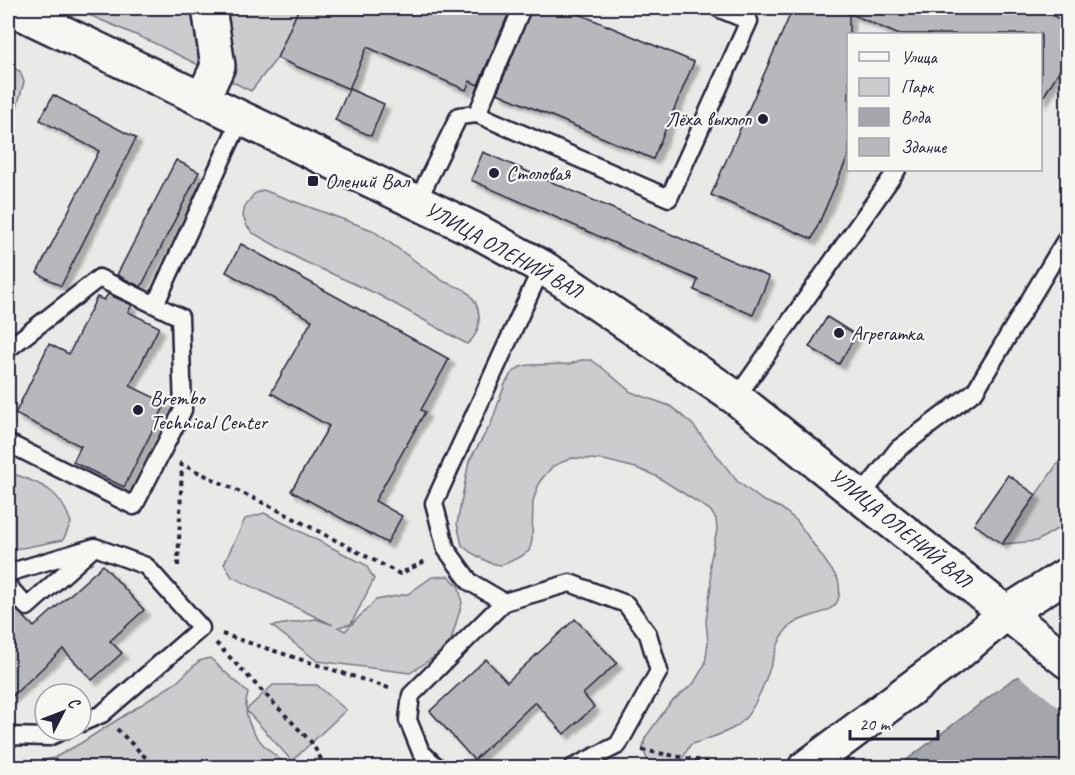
<svg xmlns="http://www.w3.org/2000/svg" width="1075" height="775" font-family="Caveat,sans-serif">
<style>
.green{fill:#ccccce;stroke:#777784;stroke-width:1.5}
.water{fill:#a5a5ac;stroke:#71717f;stroke-width:1.5}
.pier{fill:#e9e9e7}
.building{fill:#b8b8bc;stroke:#22223b;stroke-width:1.5;filter:url(#shadow)}
.lines{fill:none;stroke-linecap:round;stroke-linejoin:round}
.lane-casing{stroke:#22223b;stroke-width:21}
.street-casing{stroke:#22223b;stroke-width:38}
.secondary-casing{stroke:#22223b;stroke-width:38}
.path{stroke:#22223b;stroke-width:4;stroke-dasharray:4.5 4.5;stroke-linecap:butt}
.lane{stroke:#f6f6f2;stroke-width:16}
.street{stroke:#f6f6f2;stroke-width:33}
.secondary{stroke:#f6f6f2;stroke-width:33}
.poi-dot{fill:#22223b;stroke:#f6f6f2;stroke-width:2}
.labels{text-anchor:middle;stroke-width:4.5;stroke-linejoin:round;paint-order:stroke}
.poi-label{font-size:21px;fill:#22223b;stroke:#f6f6f2;text-anchor:start}
.street-label{font-size:21px;fill:#22223b;stroke:#f6f6f2}
</style>
<defs>
<filter id="shadow"><feDropShadow dx="5.5" dy="5.5" stdDeviation="1.5" flood-color="#0004"/></filter>
</defs>
<rect width="100%" height="100%" fill="#e9e9e7"/>
<filter id="ink" filterUnits="userSpaceOnUse"><feTurbulence type="fractalNoise" baseFrequency=".0167" numOctaves="2"/><feDisplacementMap in="SourceGraphic" scale="12" xChannelSelector="R" yChannelSelector="G"/><feConvolveMatrix kernelMatrix="1 2 1 2 8 2 1 2 1" color-interpolation-filters="sRGB"/></filter>
<g filter="url(#ink)">
<path class="green" d="M73,8H299L277,58L251,91L152,42Z
M8,66L20,71L24,82L8,139Z
M263,190L372,230L443,281C450,285 459,286 465,290C483,304 484,331 467,344L377,294L301,260L253,233L247,226L243,216L245,206L254,194Z
M581,360H591L600,366L631,392L670,406L678,412L693,425L737,481L762,500L781,508L797,521L838,579C848,622 808,607 787,629C779,637 776,652 772,662C766,680 753,715 737,726C723,735 705,739 690,745L678,767H655L647,759L643,749L645,738L670,703L694,683L705,664L708,642L706,621L711,585L710,563L717,530L716,519L710,510L656,476L636,468L604,460L572,458L553,466L540,481L533,501L532,541L529,551L520,557L501,565L490,563L470,552L462,545L457,524L469,461L491,424L505,384L511,374L520,367L529,365L570,364Z
M1067,450V523L1037,541L1002,544Z
M8,472C39,483 60,488 71,523L63,540L22,548L8,549Z
M264,513L366,565L374,579L351,624L338,627L345,631L376,600L408,594L432,577L449,576L459,587L462,603L449,647L410,673L317,661L272,626L316,619L333,625L232,577L224,564L245,519Z
M210,658L248,693C238,725 266,752 292,767H24L34,762L54,758L81,743L177,682L199,661Z
M273,685H317L346,710L292,761L246,710Z"/>
<path class="water" d="M1067,658V767L896,768L1013,679Z"/>
<path class="pier" d="M1068,655L1067,714L1017,674Z"/>
<path class="building" d="M299,8H511L478,85L470,81L466,90L367,47L349,89L277,58Z
M532,8H565L694,62L653,159L497,93Z
M793,8H1040L1068,24V56L1041,101V34H897L849,13V154L812,239L711,195Z
M349,89L384,104L371,136L335,120Z
M53,95L136,138L61,286L37,273L99,151L40,120Z
M483,152L769,277L753,315L694,290L698,280L471,180Z
M176,160L199,172L141,287L117,275Z
M241,244L449,359L421,410L425,412L375,501L402,516L387,543L291,491L329,426L271,393L312,320L226,272Z
M108,294L132,305L128,312L159,327L130,386L166,403L124,487L73,462L81,446L15,414L49,344L69,354L97,297L104,300Z
M827,317L856,335L839,364L809,347Z
M1008,475L1036,495L1002,544L974,524Z
M103,565L144,610L110,641L122,653L92,680L63,649L8,700V601L34,627Z
M575,619L617,663L583,694L594,707L564,734L535,702L474,760L430,711L486,659L507,682Z"/>
<g class="lines">
<defs>
<path id="lane" d="M477,114L522,8
M417,202L459,116L477,114L669,198L749,21L718,8
M8,349L99,278L155,305
M736,398L897,170
M8,443L134,506L183,410L180,317L155,305L241,118
M861,496L898,449L975,391L1068,236
M8,573L95,547L146,566L201,628L102,714L81,723
M8,586L27,607L90,551
M504,602L470,582L446,549L434,503L542,267
M8,736L49,737L65,730
M438,768L421,752L408,720L411,695L504,602L570,583L626,604L648,634L659,671L618,745L572,768"/>
<path id="street" d="M202,100L218,66L209,8"/>
<path id="secondary" d="M11,8L475,230L542,267L569,284L736,398L1068,662
M805,768L961,651L1006,613L1068,574"/>
</defs>
<use href="#lane" class="lane-casing"/>
<use href="#street" class="street-casing"/>
<use href="#secondary" class="secondary-casing"/>
<path class="path" d="M179,463L274,508L400,574L427,560
M178,566L182,465
M222,634L389,688
M216,643L312,743L326,768
M117,729L156,768
M642,750L741,768"/>
<use href="#lane" class="lane"/>
<use href="#street" class="street"/>
<use href="#secondary" class="secondary"/>
</g>
</g>
<g class="poi-dot">
<circle cx="763" cy="119" r="6"/>
<circle cx="494" cy="173" r="6"/>
<rect x="307" y="175" width="12" height="12" rx="3"/>
<circle cx="839" cy="333" r="6"/>
<circle cx="138" cy="410" r="6"/>
</g>
<g class="labels">
<g class="poi-label">
<text x="751" y="126" text-anchor="end">Лёха выхлоп</text>
<text x="506" y="180">Столовая</text>
<text x="325" y="188">Олений Вал</text>
<text x="851" y="340">Агрегатка</text>
<text x="150" y="405">Brembo<tspan x="150" dy="24">Technical Center</tspan></text>
</g>
<g class="street-label">
<text transform="translate(504 250) rotate(29)" y="7">УЛИЦА ОЛЕНИЙ ВАЛ</text>
<text transform="translate(901 528) rotate(39)" y="7">УЛИЦА ОЛЕНИЙ ВАЛ</text>
</g>
</g>
<rect width="1075" height="775" fill="none" stroke="#f6f6f2" stroke-width="30"/>
<rect x="15" y="15" width="1045" height="745" fill="none" stroke="#22223b" stroke-width="2" filter="url(#ink)"/>
<rect x="847" y="33" width="195" height="138" fill="#f6f6f2" stroke="#a1a1a9" stroke-width="1.5"/>
<rect x="859" y="52" width="30" height="9" fill="#f6f6f2" stroke="#a1a1a9" stroke-width="1.5"/>
<text x="901" y="63" font-size="18" fill="#22223b">Улица</text>
<rect x="859" y="78" width="30" height="18" fill="#ccccce" stroke="#a1a1a9" stroke-width="1.5"/>
<text x="901" y="93" font-size="18" fill="#22223b">Парк</text>
<rect x="859" y="108" width="30" height="18" fill="#a5a5ac" stroke="#a1a1a9" stroke-width="1.5"/>
<text x="901" y="123" font-size="18" fill="#22223b">Вода</text>
<rect x="859" y="138" width="30" height="18" fill="#b8b8bc" stroke="#a1a1a9" stroke-width="1.5"/>
<text x="901" y="153" font-size="18" fill="#22223b">Здание</text>
<g transform="translate(63 712) rotate(48)"><circle r="28" fill="#f6f6f2" stroke="#a1a1a9" stroke-width="1.5"/>
<path d="M0-4.5L10 22L0 15L-10 22Z" fill="#22223b"/>
<text y="-9" font-size="16" font-weight="bold" text-anchor="middle" fill="#22223b">С</text>
</g>
<path d="M850 730v9h88v-9" fill="none" stroke="#22223b" stroke-width="3"/>
<text x="859" y="730" font-size="18" fill="#22223b" stroke="#f6f6f2" stroke-width="4.5" paint-order="stroke">20 m</text>
</svg>
